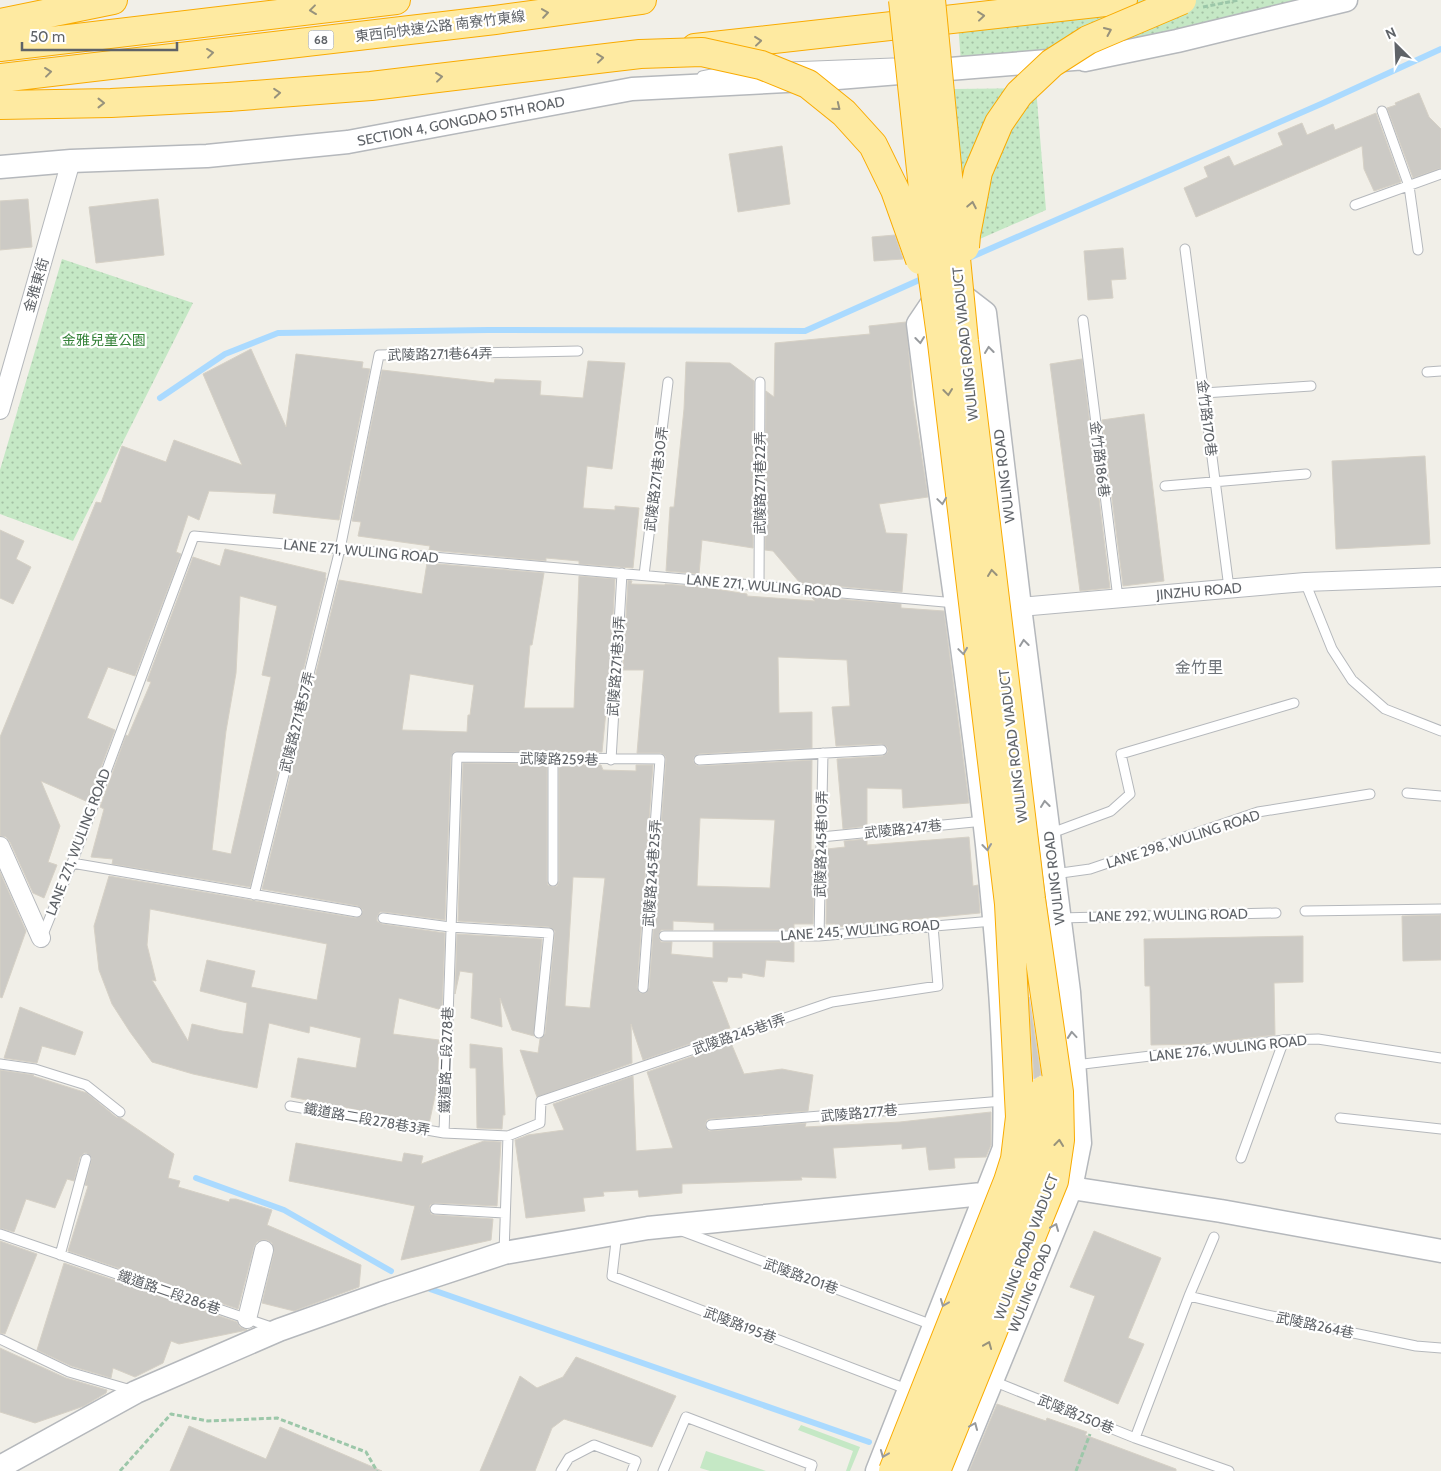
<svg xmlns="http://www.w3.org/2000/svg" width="1441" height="1471" font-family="Cabin,'Noto Sans TC',sans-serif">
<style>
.grass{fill:#c5e8c5}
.park{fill:url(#park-dots)}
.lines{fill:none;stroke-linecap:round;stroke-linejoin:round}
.stream{stroke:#aadaff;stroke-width:6}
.building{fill:#cccac5;stroke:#d6d1c6;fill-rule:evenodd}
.service-casing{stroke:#b5b8bc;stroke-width:11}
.minor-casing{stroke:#b5b8bc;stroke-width:20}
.tertiary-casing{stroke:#b5b8bc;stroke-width:25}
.trunk-casing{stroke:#f9ab00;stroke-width:30}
.path{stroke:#9cc7a9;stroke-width:3;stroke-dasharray:5 2.5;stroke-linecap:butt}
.service{stroke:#fff;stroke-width:9}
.minor{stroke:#fff;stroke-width:18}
.tertiary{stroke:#fff;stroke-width:22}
.trunk{stroke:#feeaa1;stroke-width:28}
.trunk-bridge-casing{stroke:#f9ab00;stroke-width:30;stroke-linecap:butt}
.trunk-bridge{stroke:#feeaa1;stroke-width:28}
.oneway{stroke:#97927c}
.oneway2{stroke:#979a9d}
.labels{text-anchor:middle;stroke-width:4.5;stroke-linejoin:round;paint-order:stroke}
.shield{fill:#fff;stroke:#8f9295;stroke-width:1}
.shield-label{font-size:12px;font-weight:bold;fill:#5f6368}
.street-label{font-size:14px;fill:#5f6368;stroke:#fff}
.park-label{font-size:14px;fill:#348238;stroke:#fff}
.quarter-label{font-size:16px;fill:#70757a;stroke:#fff}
</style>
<defs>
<pattern id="park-dots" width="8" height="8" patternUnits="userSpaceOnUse" patternTransform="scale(1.25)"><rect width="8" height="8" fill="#c5e8c5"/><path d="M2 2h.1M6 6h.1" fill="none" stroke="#a3c0a4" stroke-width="1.8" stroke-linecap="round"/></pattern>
</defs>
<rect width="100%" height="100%" fill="#f1efe8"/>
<path class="grass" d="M801,1425L860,1447L850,1471H846L853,1451L798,1430Z
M706,1451L766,1471H710L700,1468Z"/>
<path class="park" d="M1077,0H1310L1101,51L961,62L958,24Z
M1036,88L1046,210L966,245L954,89Z
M62,259L193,303L73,541L0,514V470Z"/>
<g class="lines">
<path class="stream" d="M969,258L1321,104L1441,49
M160,398L225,354L278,333L488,330L805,331L926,277
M196,1178L284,1210L391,1271
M430,1289L869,1442"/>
</g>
<path class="building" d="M1419,93L1429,117L1441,129V168L1413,178L1387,108L1396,105L1395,103Z
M1376,113L1401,182L1374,191L1364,169L1362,146L1196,217L1184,188L1208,177L1204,167L1229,156L1234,166L1283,145L1278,133L1302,123L1307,135L1333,124L1335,130Z
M782,146L790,204L738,212L729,154Z
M28,199L32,247L0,250V201Z
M158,199L164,255L96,263L89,207Z
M895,235L903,259L874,261L872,237Z
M1123,248L1126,279L1111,280L1113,298L1088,300L1084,251Z
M906,322L913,400L928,497L879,504L886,533L907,534L902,592L800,583L773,551L765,550L766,391L774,397L775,343L870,334L869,326Z
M251,349L286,427L296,354L363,362L362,368L370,369L339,520L273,513L276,494L209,491L199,520L188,515L176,552L181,554L135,676L108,667L87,718L115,730L88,802L41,781L60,826L48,862L57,865L44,898L33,893L10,842L6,837L0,836V737L96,502L101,503L122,446L166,462L174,440L242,465L203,374Z
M1082,359L1110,588L1080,591L1050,364Z
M588,361L625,363L612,469L587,466L583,508L615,510V506L639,508L633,568L579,564V561L546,558V561L429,550L430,546L358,536L361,522L352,521L382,370L494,383L495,379L541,381L540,395L583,398Z
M686,362L730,363L754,381L753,548L702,540L699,574L666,571L670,507H674L684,409Z
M1144,414L1164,581L1123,586L1102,420Z
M1425,456L1430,544L1336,549L1332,461Z
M0,530L24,541L16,559L31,567L13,604L0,598Z
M225,549L326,573L325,578H326L250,887L112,864L113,859L91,857L104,809L100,807L126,735L128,736L151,682L147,681L193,557L220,566ZM240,596L277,606L262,675L271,677L231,854L212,850L226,731L236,673Z
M427,563L544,573L532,645H530L524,708H574L579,576L615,579L610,670L602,752H454L451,757L445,920L384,912H380L377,917V921L382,924L445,933L442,1010L399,998L393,1034L439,1040L438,1082L429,1124L291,1097L298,1058L356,1068L361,1038L310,1026L309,1033L269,1023L257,1088L193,1074L152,1062L130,1032L112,1004L99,970L94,926L109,876L356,918L361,916L363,910L358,906L262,889L339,580L422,594ZM410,674L474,685L470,715H468L467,732L402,730ZM150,909L327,944L317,1000L251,987L255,971L207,960L200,991L247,1003L243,1034L222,1031L192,1024L188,1041L152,980L156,981L147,945Z
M628,580L632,581L631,584L665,585V584L703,587L747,594V596L815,601L811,597L901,604V608L944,611L969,803L903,808L902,789L867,788V826L843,829L837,759L883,756L888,752L887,747L882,744L836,746L832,707L850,706L847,660L778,657L779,713L812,712V748L699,754L694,757L693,761L696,765L699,766L812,760L811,850H815L813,924H794V930H714V923L673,921V930H661L658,936L661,942H672L671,954L713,958V942H794V962L766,960L764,977L742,973V978L728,977L727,982L712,981L730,1028L726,1029L727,1031L643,1060L631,1024L632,1063L537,1097L520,1050L538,1053L540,1039L545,1034L555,931L549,927L458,921L463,763L547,764V881L548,885L553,887L557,886L559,881V764L601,765L603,770L636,771V765H653L637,988L640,993H646L649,988L666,759L665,756L661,753H637L644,670H623ZM700,818L775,820L770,888L697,886ZM573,877L605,878L590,1008L565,1006Z
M969,837L973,886L978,885L980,913L835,927V924H826L827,849L845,847L844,841L867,839V845Z
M0,872L26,931L2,998L0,997Z
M1441,915V960L1403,961L1402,916Z
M457,934L542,939L534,1036L512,1030L500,998L502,1027L471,1018L473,973L460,971L455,994Z
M1303,936V982L1274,983L1275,1035L1199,1044L1151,1045L1150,986H1145L1144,939Z
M1029,997L1041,1075L1034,1079Z
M20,1007L83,1032L75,1055L42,1046L37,1063L4,1058Z
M731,1043L744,1074L782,1069L813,1075L808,1111L710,1119L707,1120L705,1125L709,1131L806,1123L805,1127L900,1122L991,1112V1145L986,1157L954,1158L955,1168L929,1170L926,1147L902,1149V1144L833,1148L836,1178L801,1177L802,1180L682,1184V1193L639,1197L638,1190L603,1192L604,1196L583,1198L585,1211L526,1218L515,1140L528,1135L564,1130L553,1104L633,1076L636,1151L673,1148L647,1072Z
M470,1044L502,1048L505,1115H503L502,1129L477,1128L476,1068H470Z
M0,1070L34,1075L33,1076L87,1093L116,1117L121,1118L174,1154L168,1178L180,1181L178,1187L229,1202L230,1199H236L272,1210L267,1225L361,1265L359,1287L294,1311L262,1303L274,1252L272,1243L267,1240H262L257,1242L254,1247L238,1309L68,1251L88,1186L85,1185L92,1158L87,1153H84L80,1157L74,1181L67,1179L55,1208L26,1199L14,1232L0,1228Z
M484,1141L501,1142L497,1206L435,1203L430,1205L429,1209L431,1214L435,1215L493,1219L491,1240L401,1260L415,1206L289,1181L296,1143L402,1162L404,1153L423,1156L421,1164Z
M1094,1231L1161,1258L1128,1338L1144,1344L1118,1404L1064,1381L1095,1296L1070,1287Z
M0,1241L37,1254L5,1334L0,1333Z
M64,1263L237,1322L240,1327L247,1330L179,1344L171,1341L163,1363L135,1377L113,1368L111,1378L71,1366L37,1350Z
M0,1348L66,1378L107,1390L106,1393L84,1406L35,1423L0,1412Z
M576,1357L676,1396L652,1447L564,1419L552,1428L535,1471H480L520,1376L537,1388L563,1377Z
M997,1404L1046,1421L1047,1418L1087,1432L1085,1435L1176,1469V1471H969Z
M189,1426L266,1459L280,1427L382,1471H170Z"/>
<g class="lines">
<defs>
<path id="service" d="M789,67L893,63
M702,76L736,69
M1382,111L1409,186L1418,250
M1355,205L1441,174
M1185,249L1229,588
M1083,320L1118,598
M1427,372L1441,371
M1204,393L1311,386
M1165,486L1306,474
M644,575L668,382
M1305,582L1332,649L1352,680L1385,709L1441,731
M759,585L760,382
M611,760L622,573
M699,760L882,750
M1407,793L1441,796
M1049,834L1111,811L1130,794L1121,754L1294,703
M821,837L984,821
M72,863L357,912
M1054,874L1090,869L1258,812L1370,794
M553,881V759
M254,895L340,549L379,355L578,351
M1305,911L1441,909
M383,918L450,927L549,933L539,1033
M1059,918L1276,913
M664,936H819L993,921
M819,936L823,753
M42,937L72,863L194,536L956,603
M0,1064L35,1069L86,1085L120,1112
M1075,1065L1284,1040L1318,1039L1441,1058
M290,1106L444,1133
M1340,1118L1441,1129
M711,1125L1003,1101
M508,1136L540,1123L541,1101L832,1002L938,986L933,926
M1241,1158L1284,1040
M435,1209L504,1213
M682,1231L935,1326
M617,1233L612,1276L909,1390
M0,1234L274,1328
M504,1253L508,1136L444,1133L457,757L660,759L643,988
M60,1255L86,1159
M1189,1296L1267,1315L1416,1346L1441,1348
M0,1339L69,1372L131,1390
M993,1381L1135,1438L1229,1471
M1135,1438L1189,1296L1214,1237
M561,1471L569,1458L594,1445L636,1461L632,1471
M663,1471L686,1417L812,1465L810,1471"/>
<path id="minor" d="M0,410L71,161
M1008,606L1020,607L1305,582L1441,577
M0,846L41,938
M247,1319L264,1250"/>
<path id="tertiary" d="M1085,60L1177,41L1346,0
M0,167L71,161L207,156L348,142L632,89L825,79L1098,57
M950,286L985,313L1020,607L1069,992L1080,1143L1071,1188L955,1471
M0,1467L136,1392L279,1330L383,1293L504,1253L648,1228L1051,1187L1071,1188L1221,1211L1441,1251
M877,1471L1004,1148C1007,1048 997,944 987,845C968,671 939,498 918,324L941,290"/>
<path id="trunk" d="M0,23L113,0
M0,47L396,0
M695,48L1123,0
M0,78L495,20L642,0
M0,105L111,103L228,97"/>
</defs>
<use href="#service" class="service-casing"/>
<use href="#minor" class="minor-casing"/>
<use href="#tertiary" class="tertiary-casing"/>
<use href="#trunk" class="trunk-casing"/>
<path class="path" d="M1203,7L1239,0
M120,1471L171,1414L208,1421L277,1418L366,1452L377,1471
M1076,1471L1090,1434"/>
<use href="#service" class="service"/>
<use href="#minor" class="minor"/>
<use href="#tertiary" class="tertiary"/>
<use href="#trunk" class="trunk"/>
<defs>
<path id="trunk-bridge" d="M931,0L964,341L1031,899L1059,1092L1060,1140L1054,1181L936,1471
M228,97L371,86L640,54L702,52L761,65L808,84L844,113L873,145L895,190L920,260
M965,247L966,235L978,172L999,123L1019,94L1052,63L1088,40L1182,0
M893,1471L1008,1181L1015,1159L1020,1117L1009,904L942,343L931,264L903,0
M914,1471L1027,1192L1035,1162L1040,1138L1044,1090"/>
</defs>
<use href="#trunk-bridge" class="trunk-bridge-casing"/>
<use href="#trunk-bridge" class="trunk-bridge"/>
</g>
<defs><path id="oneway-chevron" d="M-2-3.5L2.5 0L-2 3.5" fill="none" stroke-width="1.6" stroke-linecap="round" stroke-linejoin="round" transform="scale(1.25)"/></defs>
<g class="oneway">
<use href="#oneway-chevron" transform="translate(313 10) rotate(173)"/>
<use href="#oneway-chevron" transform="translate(545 13) rotate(-8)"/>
<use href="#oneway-chevron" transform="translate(981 16) rotate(-6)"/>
<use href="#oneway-chevron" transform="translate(1108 31) rotate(-24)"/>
<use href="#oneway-chevron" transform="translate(758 41) rotate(-6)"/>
<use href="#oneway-chevron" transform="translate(210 53) rotate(-7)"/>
<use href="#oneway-chevron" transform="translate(600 58) rotate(-6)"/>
<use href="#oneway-chevron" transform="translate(48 72) rotate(-7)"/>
<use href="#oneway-chevron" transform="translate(439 77) rotate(-7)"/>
<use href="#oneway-chevron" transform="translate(277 93) rotate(-5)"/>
<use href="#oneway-chevron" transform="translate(101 103)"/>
<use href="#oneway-chevron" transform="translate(837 107) rotate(39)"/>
<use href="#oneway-chevron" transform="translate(972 205) rotate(-79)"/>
<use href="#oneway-chevron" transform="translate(948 392) rotate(83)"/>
<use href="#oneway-chevron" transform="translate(992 573) rotate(-97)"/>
<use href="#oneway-chevron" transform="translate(1059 1143) rotate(-84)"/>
<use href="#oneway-chevron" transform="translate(988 1345) rotate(-68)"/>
</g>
<g class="oneway2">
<use href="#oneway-chevron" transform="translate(920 340) rotate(83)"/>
<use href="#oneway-chevron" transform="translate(989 350) rotate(-97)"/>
<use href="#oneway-chevron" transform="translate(942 501) rotate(82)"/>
<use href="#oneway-chevron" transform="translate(1024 643) rotate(-97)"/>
<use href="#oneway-chevron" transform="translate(963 651) rotate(82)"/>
<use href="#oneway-chevron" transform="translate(1045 804) rotate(-97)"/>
<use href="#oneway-chevron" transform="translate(987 847) rotate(84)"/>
<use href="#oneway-chevron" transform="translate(1072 1035) rotate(-95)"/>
<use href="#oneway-chevron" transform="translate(1055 1227) rotate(-68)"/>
<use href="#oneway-chevron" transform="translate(944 1303) rotate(112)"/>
<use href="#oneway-chevron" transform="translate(974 1426) rotate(-67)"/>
<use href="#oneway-chevron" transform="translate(884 1454) rotate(112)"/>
</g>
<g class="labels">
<rect class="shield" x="308.5" y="30.5" width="25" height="19" rx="4"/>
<g class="shield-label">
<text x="321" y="44">68</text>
</g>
<g class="street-label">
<text transform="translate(440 26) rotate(-7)" y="5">東西向快速公路 南寮竹東線</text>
<text transform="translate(461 121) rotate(-11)" y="5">SECTION 4, GONGDAO 5TH ROAD</text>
<text transform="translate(36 285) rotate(-74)" y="5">金雅東街</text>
<text transform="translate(965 344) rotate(-96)" y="5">WULING ROAD VIADUCT</text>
<text transform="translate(440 354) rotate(-1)" y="5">武陵路271巷64弄</text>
<text transform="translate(1207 418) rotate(83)" y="5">金竹路170巷</text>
<text transform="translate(1100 459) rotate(83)" y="5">金竹路186巷</text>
<text transform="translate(1004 476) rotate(-97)" y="5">WULING ROAD</text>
<text transform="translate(656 479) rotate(-83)" y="5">武陵路271巷30弄</text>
<text transform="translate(760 483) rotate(-90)" y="5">武陵路271巷22弄</text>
<text transform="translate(361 551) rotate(5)" y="5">LANE 271, WULING ROAD</text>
<text transform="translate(764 586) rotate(5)" y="5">LANE 271, WULING ROAD</text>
<text transform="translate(1199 591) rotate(-5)" y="5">JINZHU ROAD</text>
<text transform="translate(616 666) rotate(-86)" y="5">武陵路271巷31弄</text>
<text transform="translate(297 722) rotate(-76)" y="5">武陵路271巷57弄</text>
<text transform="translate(1013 746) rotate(-97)" y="5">WULING ROAD VIADUCT</text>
<text transform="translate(559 759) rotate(1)" y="5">武陵路259巷</text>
<text transform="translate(903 829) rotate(-6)" y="5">武陵路247巷</text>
<text transform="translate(1183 839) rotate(-18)" y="5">LANE 298, WULING ROAD</text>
<text transform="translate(78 842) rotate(-69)" y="5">LANE 271, WULING ROAD</text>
<text transform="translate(821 844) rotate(-89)" y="5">武陵路245巷10弄</text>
<text transform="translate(652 873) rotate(-86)" y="5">武陵路245巷25弄</text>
<text transform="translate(1054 878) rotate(-97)" y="5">WULING ROAD</text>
<text transform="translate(1168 915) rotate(-1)" y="5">LANE 292, WULING ROAD</text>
<text transform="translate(860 930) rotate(-4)" y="5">LANE 245, WULING ROAD</text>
<text transform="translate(739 1034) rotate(-19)" y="5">武陵路245巷1弄</text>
<text transform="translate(1228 1048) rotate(-6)" y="5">LANE 276, WULING ROAD</text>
<text transform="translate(446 1060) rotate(-88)" y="5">鐵道路二段278巷</text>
<text transform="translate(859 1113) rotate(-5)" y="5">武陵路277巷</text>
<text transform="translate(367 1119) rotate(10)" y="5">鐵道路二段278巷3弄</text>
<text transform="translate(1026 1247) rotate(-69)" y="5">WULING ROAD VIADUCT</text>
<text transform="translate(801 1276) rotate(20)" y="5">武陵路201巷</text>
<text transform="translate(1030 1288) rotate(-68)" y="5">WULING ROAD</text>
<text transform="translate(169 1292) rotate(19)" y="5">鐵道路二段286巷</text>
<text transform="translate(740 1325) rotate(21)" y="5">武陵路195巷</text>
<text transform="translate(1315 1325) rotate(12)" y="5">武陵路264巷</text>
<text transform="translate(1076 1414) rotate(22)" y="5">武陵路250巷</text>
</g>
<g class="park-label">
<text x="104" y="345">金雅兒童公園</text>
</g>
<g class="quarter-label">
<text x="1199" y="673">金竹里</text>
</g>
</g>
<g transform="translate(1396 45) rotate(336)" stroke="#ffffff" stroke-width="4" paint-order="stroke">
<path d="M0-4L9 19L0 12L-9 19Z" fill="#5f6368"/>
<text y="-8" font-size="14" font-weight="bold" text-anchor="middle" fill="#5f6368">N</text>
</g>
<path d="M22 42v8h155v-8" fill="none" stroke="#5f6368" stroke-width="2.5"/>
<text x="30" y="42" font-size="15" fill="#5f6368" stroke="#ffffff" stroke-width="4" paint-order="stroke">50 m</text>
</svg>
